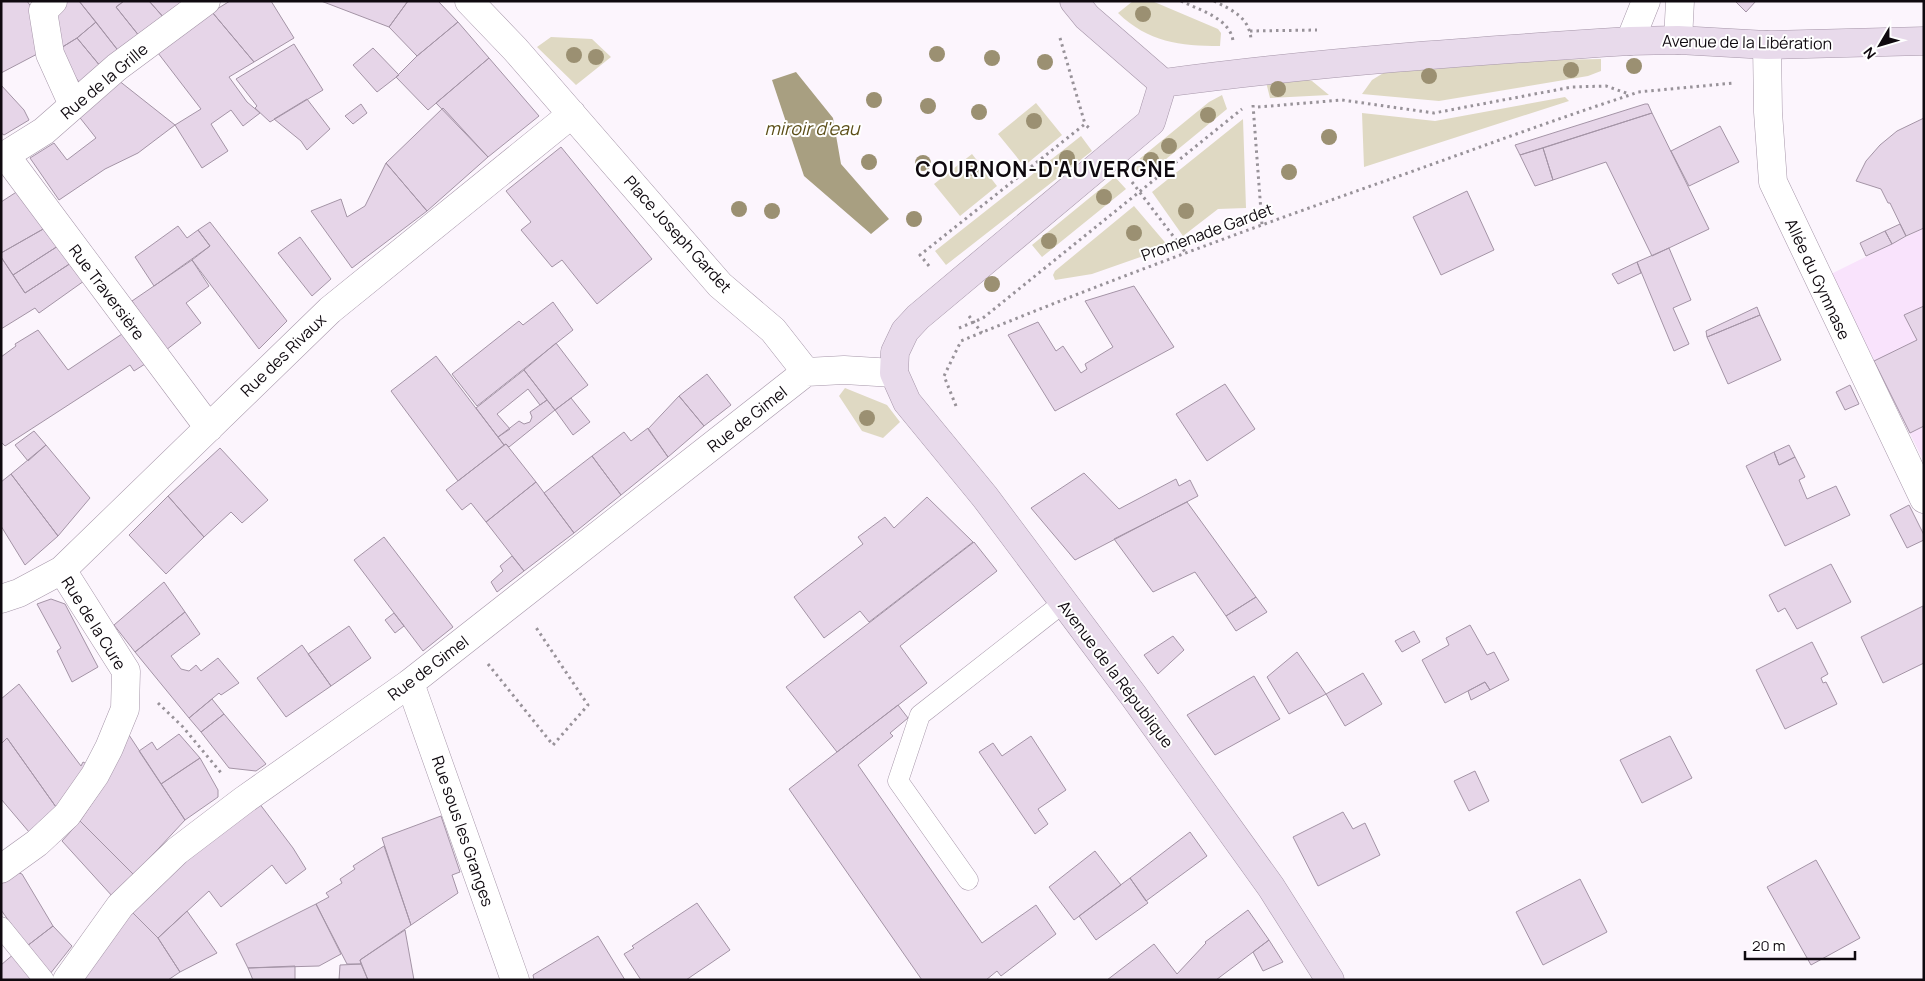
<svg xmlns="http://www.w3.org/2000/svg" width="1925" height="981" font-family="Manrope,sans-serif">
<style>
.built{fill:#f9e3fc}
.green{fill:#dfd9c3}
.water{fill:#a89f81}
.building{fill:#e6d5e8;stroke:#a494a6}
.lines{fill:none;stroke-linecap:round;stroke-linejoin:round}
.lane-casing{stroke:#a696a9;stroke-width:21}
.street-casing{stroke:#a696a9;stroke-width:29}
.secondary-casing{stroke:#a696a9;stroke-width:29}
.path{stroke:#989299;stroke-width:3;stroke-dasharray:2.5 4;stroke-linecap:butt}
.lane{stroke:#fff;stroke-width:20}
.street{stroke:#fff;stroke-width:28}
.secondary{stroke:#e8daeb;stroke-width:28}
.tree{fill:#9b9072}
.labels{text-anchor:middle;stroke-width:4;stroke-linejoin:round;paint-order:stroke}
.street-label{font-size:16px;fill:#0f090f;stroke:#fff}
.water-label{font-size:18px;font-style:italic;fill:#5c4e18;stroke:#fff}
.district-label{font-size:21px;font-weight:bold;letter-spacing:1px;fill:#0f090f;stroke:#fff}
</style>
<rect width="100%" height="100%" fill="#fcf5fd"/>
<path class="built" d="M1924,228V462L1831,274Z"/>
<path class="green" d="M1133,1H1152L1218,29L1221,33L1220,46C1180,46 1148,42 1118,13Z
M551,37L592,39L611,57L576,85L537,47Z
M1601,59V71L1588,76L1439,101L1362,94L1372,80L1385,72L1551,60Z
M1300,78L1312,81L1329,95L1270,98L1266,82Z
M1222,95L1227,109L1143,178L1132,165L1209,102Z
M1565,97L1569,101L1364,167L1362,113L1435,121Z
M1036,103L1062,135L1024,166L998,134Z
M1243,119L1246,208L1218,209L1183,236L1152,192Z
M1081,136L1092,151L946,265L935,251Z
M972,154L997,186L960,216L934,184Z
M1115,177L1126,189L1042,257L1032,245Z
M1134,206L1169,247L1092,274L1055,280L1053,275L1055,271Z
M845,388L887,405L900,422L883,438L862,431L839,396Z"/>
<path class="water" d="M796,72L833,118L841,164L889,219L871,234L804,176L772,80Z"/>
<path class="building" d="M1,1H27L34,11L41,52L1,73Z
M66,1H79L96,22L77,38L56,51L52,15Z
M79,1H124L116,7L140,37L120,53Z
M124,1H149L165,19L140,37L116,7Z
M149,1H181L185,5L165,19Z
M230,1H271L294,38L254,62L212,12Z
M321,1H408L389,27Z
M408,1H438L458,22L417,56L389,27Z
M1735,1H1756L1746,12Z
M212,12L254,62L229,77L247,102L260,113L243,126L231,110L211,124L228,151L202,168L175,125L201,109L158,53Z
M96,22L120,53L101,67L77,38Z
M458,22L489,58L428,110L396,77L417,56Z
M77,38L101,67L79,82L56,51Z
M294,44L323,90L270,122L255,108L257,106L236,79Z
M373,48L399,75L377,92L353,65Z
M489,58L539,116L488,157L436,103Z
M118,80L175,125L138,153L105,169L59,200L30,158L54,143L67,160L96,138L77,114Z
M1,85L24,110L29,120L4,135L1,133Z
M307,99L330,129L307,150L301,141L274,119Z
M361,104L367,113L353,124L345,116Z
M1645,104H1648L1652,113L1520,155L1515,145Z
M443,108L488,157L427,211L386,163Z
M1652,113L1709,229L1652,256L1606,162L1553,180L1543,148Z
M1924,118V228L1906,236L1890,203H1888L1881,189L1856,181L1866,161L1880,145L1897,131Z
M1720,126L1739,162L1689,186L1671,151Z
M561,147L652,259L597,304L562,260L552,267L521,230L531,222L506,191Z
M1543,148L1553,180L1535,186L1520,155Z
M386,163L427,211L352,268L311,211L341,199L347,217L365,206Z
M18,191L45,228L1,253V202Z
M1467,191L1494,250L1441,275L1413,217Z
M210,222L287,321L259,349L192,260L210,246L198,230Z
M1900,224L1906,236L1892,244L1885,231Z
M178,226L187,238L198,230L210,246L154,286L135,257Z
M45,228L58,246L13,275L1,257V253Z
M1885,231L1892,244L1866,256L1860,243Z
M300,237L331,279L312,296L278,253Z
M58,246L71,263L25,293L13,275Z
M1669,248L1691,300L1673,308L1689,344L1674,351L1637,262Z
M1,257L25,293L71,263L84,281L39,313L35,308L1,329Z
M192,260L209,286L186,303L201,323L166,350L132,301Z
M1637,262L1641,273L1618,284L1612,274Z
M1134,286L1174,347L1055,411L1008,335L1038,322L1056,351L1063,346L1081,373L1087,369L1085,364L1113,347L1085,301Z
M553,302L573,330L477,406L452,374L519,321L523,325Z
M1924,306V426L1910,433L1874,361L1917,340L1904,315Z
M1757,307L1760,315L1707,337L1706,331Z
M1760,315L1781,360L1728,384L1707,337Z
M38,330L68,370L125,332L145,364L134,371L130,365L5,446L1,442V357L16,346L15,344Z
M556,343L588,385L555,410L524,370Z
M436,356L504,445L458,481L391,391Z
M524,370L547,400L540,405L528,389L497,414L510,429L498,437L476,408Z
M707,374L731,405L704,426L679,396Z
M1225,384L1255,429L1207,461L1176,414Z
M1850,385L1859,404L1845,410L1836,392Z
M679,396L704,426L668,457L648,429Z
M571,398L590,422L573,435L555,410Z
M547,400L555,410L509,447L506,444L504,445L498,437L519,421L524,424L530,422L532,417L530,412Z
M648,428L668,457L621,495L592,456L624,432L631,441Z
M34,431L46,445L28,461L15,445Z
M506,444L536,482L486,522L471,503L462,510L446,490Z
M46,445L90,498L58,536L11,474Z
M1789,445L1795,457L1779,465L1774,452Z
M220,448L268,500L242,523L231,512L204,537L168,496Z
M1774,452L1779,465L1795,457L1805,477L1799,480L1807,499L1836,486L1850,515L1785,546L1746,466Z
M592,456L621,495L574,533L544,493Z
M1084,473L1119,509L1176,479L1179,486L1190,480L1198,496L1075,560L1031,508Z
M11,474L58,536L25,565L1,526V482Z
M536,482L574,533L524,571L486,522Z
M168,496L204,537L166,574L129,535Z
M927,497L973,542L869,622L860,611L824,638L794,597L863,544L858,537L885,517L894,528Z
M1187,502L1256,597L1226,616L1195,572L1153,592L1114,539Z
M1909,505L1924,535V540L1907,548L1890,515Z
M384,537L453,627L423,651L354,560Z
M974,542L997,571L900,646L927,683L837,752L786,687Z
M512,556L524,571L497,592L491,582L503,571L500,566Z
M1831,564L1851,602L1797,629L1785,608L1778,612L1769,595Z
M164,582L185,612L135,652L114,625Z
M1256,597L1267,612L1236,631L1226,616Z
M51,599L65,604L98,667L72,682L57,651L61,648L37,604Z
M1923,606L1924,663L1883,683L1861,637Z
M185,612L200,634L171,656L181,669L189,671L196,665L201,671L218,658L239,683L221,695L219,693L189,718L135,652Z
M394,613L404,626L395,633L385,620Z
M1470,625L1487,655L1494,652L1509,680L1490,690L1485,682L1445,703L1422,660L1449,645L1446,638Z
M349,626L371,658L331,686L308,654Z
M1414,631L1420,642L1402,652L1395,641Z
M1173,636L1184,650L1158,674L1144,655Z
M1812,642L1828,674L1821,678L1823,683L1826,682L1837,704L1785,729L1756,670Z
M302,645L331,686L286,717L257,678Z
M1297,652L1326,694L1289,714L1267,677Z
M1363,673L1382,704L1345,726L1326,694Z
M1254,676L1280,719L1215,755L1187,715Z
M1485,682L1490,690L1471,700L1468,691Z
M19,684L81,766L83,762L87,764L56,807L7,738L1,744V699Z
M212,699L224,714L201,732L189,718Z
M898,705L908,718L890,733L893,736L858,765L982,943L1036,905L1056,934L1001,976L997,971L986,980H922L789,789Z
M224,714L266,764L256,771L229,768L201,732Z
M127,732L185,820L134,875L80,821L103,787Z
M179,734L200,758L161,784L139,751L152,742L157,750Z
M1031,736L1066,790L1038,809L1048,824L1035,834L979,752L993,743L1002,756Z
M1670,736L1692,778L1642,803L1620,760Z
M7,738L56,807L29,832L1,799V744Z
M200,758L218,790V797L185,820L161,784Z
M1475,771L1489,801L1469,811L1454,781Z
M259,803L293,848L306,869L286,884L272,865L221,907L209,891L158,938L130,910L186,859Z
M1343,812L1353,829L1365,823L1380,855L1318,886L1293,837Z
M441,816L460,872L452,875L458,893L411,925L382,838Z
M80,821L134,875L113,897L62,841Z
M1190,832L1207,856L1146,901L1130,878Z
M384,846L411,925L360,960L361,964H347L316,904L329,897L326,893L342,883L340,879L355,869L353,866Z
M1095,851L1121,885L1074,920L1049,887Z
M1816,860L1860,938L1811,965L1767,887Z
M16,872L22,874L53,926L27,946L1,910V884Z
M1130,878L1148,903L1096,940L1079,916Z
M1580,879L1607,932L1543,965L1516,912Z
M697,903L730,950L686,980H641L624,954L634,948L632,946Z
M316,904L341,954L319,966L248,968L236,944Z
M130,910L158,938L180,972L168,980H83Z
M1248,910L1269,940L1216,980H1107L1154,944L1177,974L1206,943L1205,942Z
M187,911L217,953L180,972L158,938Z
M53,926L72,946L50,974L27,946Z
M405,930L414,980H368L360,960Z
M598,936L625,980H534L533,975Z
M1269,940L1283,962L1263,971L1253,952Z
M15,953L35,980H1V965Z
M361,964L368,980H339L340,965Z
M295,966V980H253L248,968Z"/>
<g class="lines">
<defs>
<path id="lane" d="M968,880L898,781L920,715L1063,603
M1,927L44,980"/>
<path id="street" d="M53,1L43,11L50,54L73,105
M469,1L515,49L720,285L773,330L806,372
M1678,40L1680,1
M1630,41L1646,1
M1767,45L1768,112L1773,182L1924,499
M6,156L209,428
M1,158L44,131L117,67L206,1
M806,372L844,370L894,373
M1,599L19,593L62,570L330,310L572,114
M410,683L515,980
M1,869L37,843L67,815L95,775L109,748L125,709L126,671L62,570
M67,980L120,906L177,851L244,800L410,683L806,372"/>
<path id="secondary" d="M1074,1L1087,17L1163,83C1318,62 1474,51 1630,41L1678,40L1767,45L1924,41
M1163,83L1151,122L918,317L905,331L895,352L894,373L907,402L985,497L1133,695L1271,887L1330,980"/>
</defs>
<use href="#lane" class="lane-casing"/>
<use href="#street" class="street-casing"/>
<use href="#secondary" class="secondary-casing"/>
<path class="path" d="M1181,1C1199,10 1230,18 1233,41
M1214,1C1232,10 1249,17 1251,39
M1250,31L1317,30
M1060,38L1085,124
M1253,105L1262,225
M1258,107L1342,100L1434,113L1572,87L1606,86L1629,94
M1132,182L1186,253
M929,266L920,255L1085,124L1091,130
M969,316L982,333
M959,328L983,318L1242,109
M956,406L944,376L961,341C1106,281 1254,227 1402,175C1478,148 1553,120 1630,95L1638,92L1734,83
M488,664L553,745L588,705L535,626
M158,703L183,727L222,774"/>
<use href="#lane" class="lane"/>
<use href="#street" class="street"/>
<use href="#secondary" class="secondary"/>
</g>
<g class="tree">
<circle cx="1143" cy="14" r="8"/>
<circle cx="937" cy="54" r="8"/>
<circle cx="574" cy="55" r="8"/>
<circle cx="596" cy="57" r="8"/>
<circle cx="992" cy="58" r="8"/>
<circle cx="1045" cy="62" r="8"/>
<circle cx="1634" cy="66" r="8"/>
<circle cx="1571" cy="70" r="8"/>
<circle cx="1429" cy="76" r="8"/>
<circle cx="1278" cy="89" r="8"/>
<circle cx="874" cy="100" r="8"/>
<circle cx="928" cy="106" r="8"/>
<circle cx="979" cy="112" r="8"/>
<circle cx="1208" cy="115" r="8"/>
<circle cx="1034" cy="121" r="8"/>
<circle cx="1329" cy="137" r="8"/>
<circle cx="1169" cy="146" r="8"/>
<circle cx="1067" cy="158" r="8"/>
<circle cx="1151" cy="160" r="8"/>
<circle cx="869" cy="162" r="8"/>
<circle cx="923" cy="163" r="8"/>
<circle cx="971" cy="168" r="8"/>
<circle cx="1289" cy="172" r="8"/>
<circle cx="1104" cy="197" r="8"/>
<circle cx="739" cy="209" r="8"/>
<circle cx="772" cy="211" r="8"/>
<circle cx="1186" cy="211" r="8"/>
<circle cx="914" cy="219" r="8"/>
<circle cx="1134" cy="233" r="8"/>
<circle cx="1049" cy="241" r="8"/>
<circle cx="992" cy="284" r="8"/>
<circle cx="867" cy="418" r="8"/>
</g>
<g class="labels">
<g class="street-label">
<text transform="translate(1747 42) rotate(1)" y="6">Avenue de la Libération</text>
<text transform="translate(104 81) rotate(-40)" y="6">Rue de la Grille</text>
<text transform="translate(1207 232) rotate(-20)" y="6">Promenade Gardet</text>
<text transform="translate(678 234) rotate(48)" y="6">Place Joseph Gardet</text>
<text transform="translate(1818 279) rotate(65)" y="6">Allée du Gymnase</text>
<text transform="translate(107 292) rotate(53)" y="6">Rue Traversière</text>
<text transform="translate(283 355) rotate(-44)" y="6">Rue des Rivaux</text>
<text transform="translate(747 419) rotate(-38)" y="6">Rue de Gimel</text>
<text transform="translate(94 623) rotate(58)" y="6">Rue de la Cure</text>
<text transform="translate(428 668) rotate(-37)" y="6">Rue de Gimel</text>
<text transform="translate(1116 674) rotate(53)" y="6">Avenue de la République</text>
<text transform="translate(463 831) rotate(71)" y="6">Rue sous les Granges</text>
</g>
<g class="water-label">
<text x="812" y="135">miroir d'eau</text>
</g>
<g class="district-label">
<text x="1046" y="177">COURNON-D'AUVERGNE</text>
</g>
</g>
<rect width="1925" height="981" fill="none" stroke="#0f090f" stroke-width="5"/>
<g transform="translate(1880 45) rotate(232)" stroke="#ffffff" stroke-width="4" paint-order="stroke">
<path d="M0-4L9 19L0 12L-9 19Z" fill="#0f090f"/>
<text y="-8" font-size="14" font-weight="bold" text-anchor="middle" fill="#0f090f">N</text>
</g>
<path d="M1745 951v8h110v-8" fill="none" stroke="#0f090f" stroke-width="2.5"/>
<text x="1752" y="951" font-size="15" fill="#0f090f" stroke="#ffffff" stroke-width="4" paint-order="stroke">20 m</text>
</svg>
